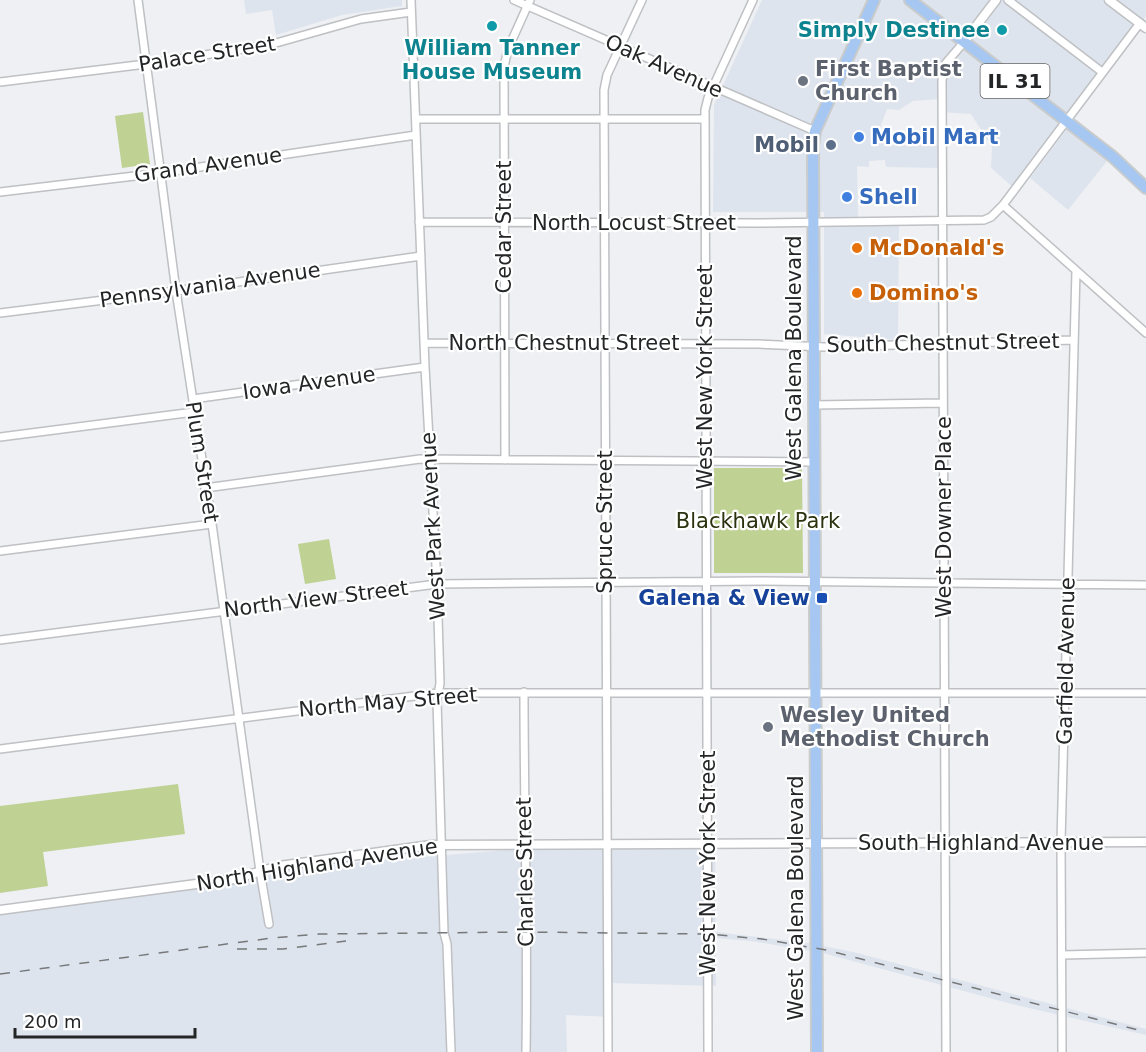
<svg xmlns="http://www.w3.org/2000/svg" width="1146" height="1052" font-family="'DejaVu Sans',sans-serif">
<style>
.built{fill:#dee4ed}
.green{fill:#bfd193}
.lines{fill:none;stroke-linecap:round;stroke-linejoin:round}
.minor-casing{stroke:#bec0c3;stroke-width:10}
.tertiary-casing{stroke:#bec0c3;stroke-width:11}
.primary-casing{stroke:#cacbcb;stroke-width:14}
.minor{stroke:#fff;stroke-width:7}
.tertiary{stroke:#fff;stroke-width:8}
.primary{stroke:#a6c7f2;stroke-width:10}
.rail{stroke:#77787a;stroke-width:1.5;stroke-dasharray:10 10;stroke-linecap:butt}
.culture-dot{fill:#0f9aa8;stroke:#fff;stroke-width:2}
.worship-dot{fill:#6b7280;stroke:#fff;stroke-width:2}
.shop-dot{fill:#3f7fe0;stroke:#fff;stroke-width:2}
.service-dot{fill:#5c6f8a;stroke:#fff;stroke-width:2}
.food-dot{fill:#e8710a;stroke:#fff;stroke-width:2}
.transit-dot{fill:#1a4fb4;stroke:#fff;stroke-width:2}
.labels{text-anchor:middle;stroke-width:4.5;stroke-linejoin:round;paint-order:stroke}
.shield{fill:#fff;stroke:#666667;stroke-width:1.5}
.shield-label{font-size:20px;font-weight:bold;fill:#242526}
.culture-label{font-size:21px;font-weight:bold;fill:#0d838f;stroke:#fff;text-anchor:end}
.street-label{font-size:21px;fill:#242526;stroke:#fff}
.worship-label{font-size:21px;font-weight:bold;fill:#5b616d;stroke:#fff;text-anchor:start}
.shop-label{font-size:21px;font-weight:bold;fill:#366cbe;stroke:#fff;text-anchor:start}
.service-label{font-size:21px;font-weight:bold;fill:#4e5e75;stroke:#fff;text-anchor:end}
.food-label{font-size:21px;font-weight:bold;fill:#c56008;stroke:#fff;text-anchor:start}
.park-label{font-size:21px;fill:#2a320e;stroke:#fff}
.transit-label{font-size:21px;font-weight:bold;fill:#164399;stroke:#fff;text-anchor:end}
</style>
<rect width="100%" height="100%" fill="#eef0f3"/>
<path class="built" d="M244,0H402V6L342,15L276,35L272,10L246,14Z
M762,0H1146V16L1014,188L991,168L992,147L971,114L940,112V99L913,101L899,110L887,109L877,136L885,145H941V168L886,167L885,160L869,161V167L857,166L858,220L899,221L898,340L824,334V212H713L714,105Z
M1067,129L1107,161L1068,210L1030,178Z
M532,848H715L716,932L808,943L853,952L1146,1029V1035L1012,1004L823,953L751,941L716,938V986L611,983L612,1017L566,1015L567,1052H0V911L276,869Z"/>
<path class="green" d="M143,112L150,164L122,168L115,116Z
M714,468H802L803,573H714Z
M329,539L336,579L305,584L298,544Z
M178,784L185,834L43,852L48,886L0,893V806Z"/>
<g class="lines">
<defs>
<path id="minor" d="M138,0L176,291L212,524L260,871L269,924
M411,0L425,367L437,584L440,683L437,701L444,933L447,944L451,1052
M514,0L815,131
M1008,0L1102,72
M0,82L146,64L269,45L361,19L411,12
M416,119H705
M0,192L160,173L416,135
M1003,205L1146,333
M419,222L758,223L984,220L991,217L1003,205L1140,23
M0,313L176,291L421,256
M424,343L758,344L824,347L1074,340
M193,399L425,367
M813,405L943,403
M0,437L194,412
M505,460L504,67L508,49L530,0
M205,488L420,459L814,462
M0,551L212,524
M0,640L437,584L762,581L1146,585
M524,692C524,812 528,932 526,1052
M0,749L438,693H1146
M1062,955L1146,953
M608,1052L604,90L607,75L642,0
M708,1052L705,110L708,98L753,0
M946,1052L942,80L946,63L964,42
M1062,1052L1061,842L1076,271"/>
<path id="tertiary" d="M1109,0L1146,28
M964,42L996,0
M0,910L234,879L279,866L431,845L1146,842"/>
<path id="primary" d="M910,0L1113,157L1146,188
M817,1052L813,145L815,131L874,0"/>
</defs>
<use href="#minor" class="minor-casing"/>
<use href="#tertiary" class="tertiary-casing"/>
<use href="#primary" class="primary-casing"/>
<use href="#minor" class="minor"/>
<use href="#tertiary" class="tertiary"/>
<use href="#primary" class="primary"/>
<path class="rail" d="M237,949H283L346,941
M0,974L272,938L319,934L525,932L708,934L762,939L826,950L1146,1032"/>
</g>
<g class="culture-dot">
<circle cx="492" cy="26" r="6"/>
<circle cx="1002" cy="30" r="6"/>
</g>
<g class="worship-dot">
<circle cx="803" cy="81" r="6"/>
<circle cx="768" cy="727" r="6"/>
</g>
<g class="shop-dot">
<circle cx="859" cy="137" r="6"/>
<circle cx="847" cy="197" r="6"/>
</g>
<circle class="service-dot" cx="831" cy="145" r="6"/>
<g class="food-dot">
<circle cx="857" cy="248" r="6"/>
<circle cx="857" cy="293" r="6"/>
</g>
<rect class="transit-dot" x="816" y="592" width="12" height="12" rx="3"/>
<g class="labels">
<rect class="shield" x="980.5" y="64" width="69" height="34" rx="4.5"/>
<g class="shield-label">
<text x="1015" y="88">IL 31</text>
</g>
<g class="culture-label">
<text x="990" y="37">Simply Destinee</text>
<text x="492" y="55" text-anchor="middle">William Tanner<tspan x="492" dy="24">House Museum</tspan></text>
</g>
<g class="street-label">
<text transform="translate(207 54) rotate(-9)" y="7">Palace Street</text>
<text transform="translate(664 66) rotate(24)" y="7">Oak Avenue</text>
<text transform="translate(208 165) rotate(-8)" y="7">Grand Avenue</text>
<text x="634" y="230">North Locust Street</text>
<text transform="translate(504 227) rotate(-90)" y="7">Cedar Street</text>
<text transform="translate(210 285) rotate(-8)" y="7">Pennsylvania Avenue</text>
<text x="564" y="350">North Chestnut Street</text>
<text transform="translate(943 343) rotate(-1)" y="7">South Chestnut Street</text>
<text transform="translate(794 358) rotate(-90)" y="7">West Galena Boulevard</text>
<text transform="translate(705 377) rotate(-90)" y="7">West New York Street</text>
<text transform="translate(309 383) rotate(-8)" y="7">Iowa Avenue</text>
<text transform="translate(202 462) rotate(81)" y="7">Plum Street</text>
<text transform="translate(944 517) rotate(-90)" y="7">West Downer Place</text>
<text transform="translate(605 522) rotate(-90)" y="7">Spruce Street</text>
<text transform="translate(433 526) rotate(-93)" y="7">West Park Avenue</text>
<text transform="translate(316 599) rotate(-7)" y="7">North View Street</text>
<text transform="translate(1066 661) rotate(-89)" y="7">Garfield Avenue</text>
<text transform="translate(388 702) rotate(-5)" y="7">North May Street</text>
<text x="981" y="850">South Highland Avenue</text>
<text transform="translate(708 863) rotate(-90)" y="7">West New York Street</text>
<text transform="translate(317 865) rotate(-9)" y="7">North Highland Avenue</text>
<text transform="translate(525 872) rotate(-91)" y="7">Charles Street</text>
<text transform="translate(796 898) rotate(-90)" y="7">West Galena Boulevard</text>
</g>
<g class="worship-label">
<text x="815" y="76">First Baptist<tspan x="815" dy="24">Church</tspan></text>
<text x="780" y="722">Wesley United<tspan x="780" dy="24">Methodist Church</tspan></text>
</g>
<g class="shop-label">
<text x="871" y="144">Mobil Mart</text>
<text x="859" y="204">Shell</text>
</g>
<g class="service-label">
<text x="819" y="152">Mobil</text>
</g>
<g class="food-label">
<text x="869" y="255">McDonald's</text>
<text x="869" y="300">Domino's</text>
</g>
<g class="park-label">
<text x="758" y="528">Blackhawk Park</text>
</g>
<g class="transit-label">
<text x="810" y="605">Galena &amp; View</text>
</g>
</g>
<path d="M15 1028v9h180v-9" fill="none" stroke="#242526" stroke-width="3"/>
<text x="24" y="1028" font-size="18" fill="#242526" stroke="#ffffff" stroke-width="4.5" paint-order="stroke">200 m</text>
</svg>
